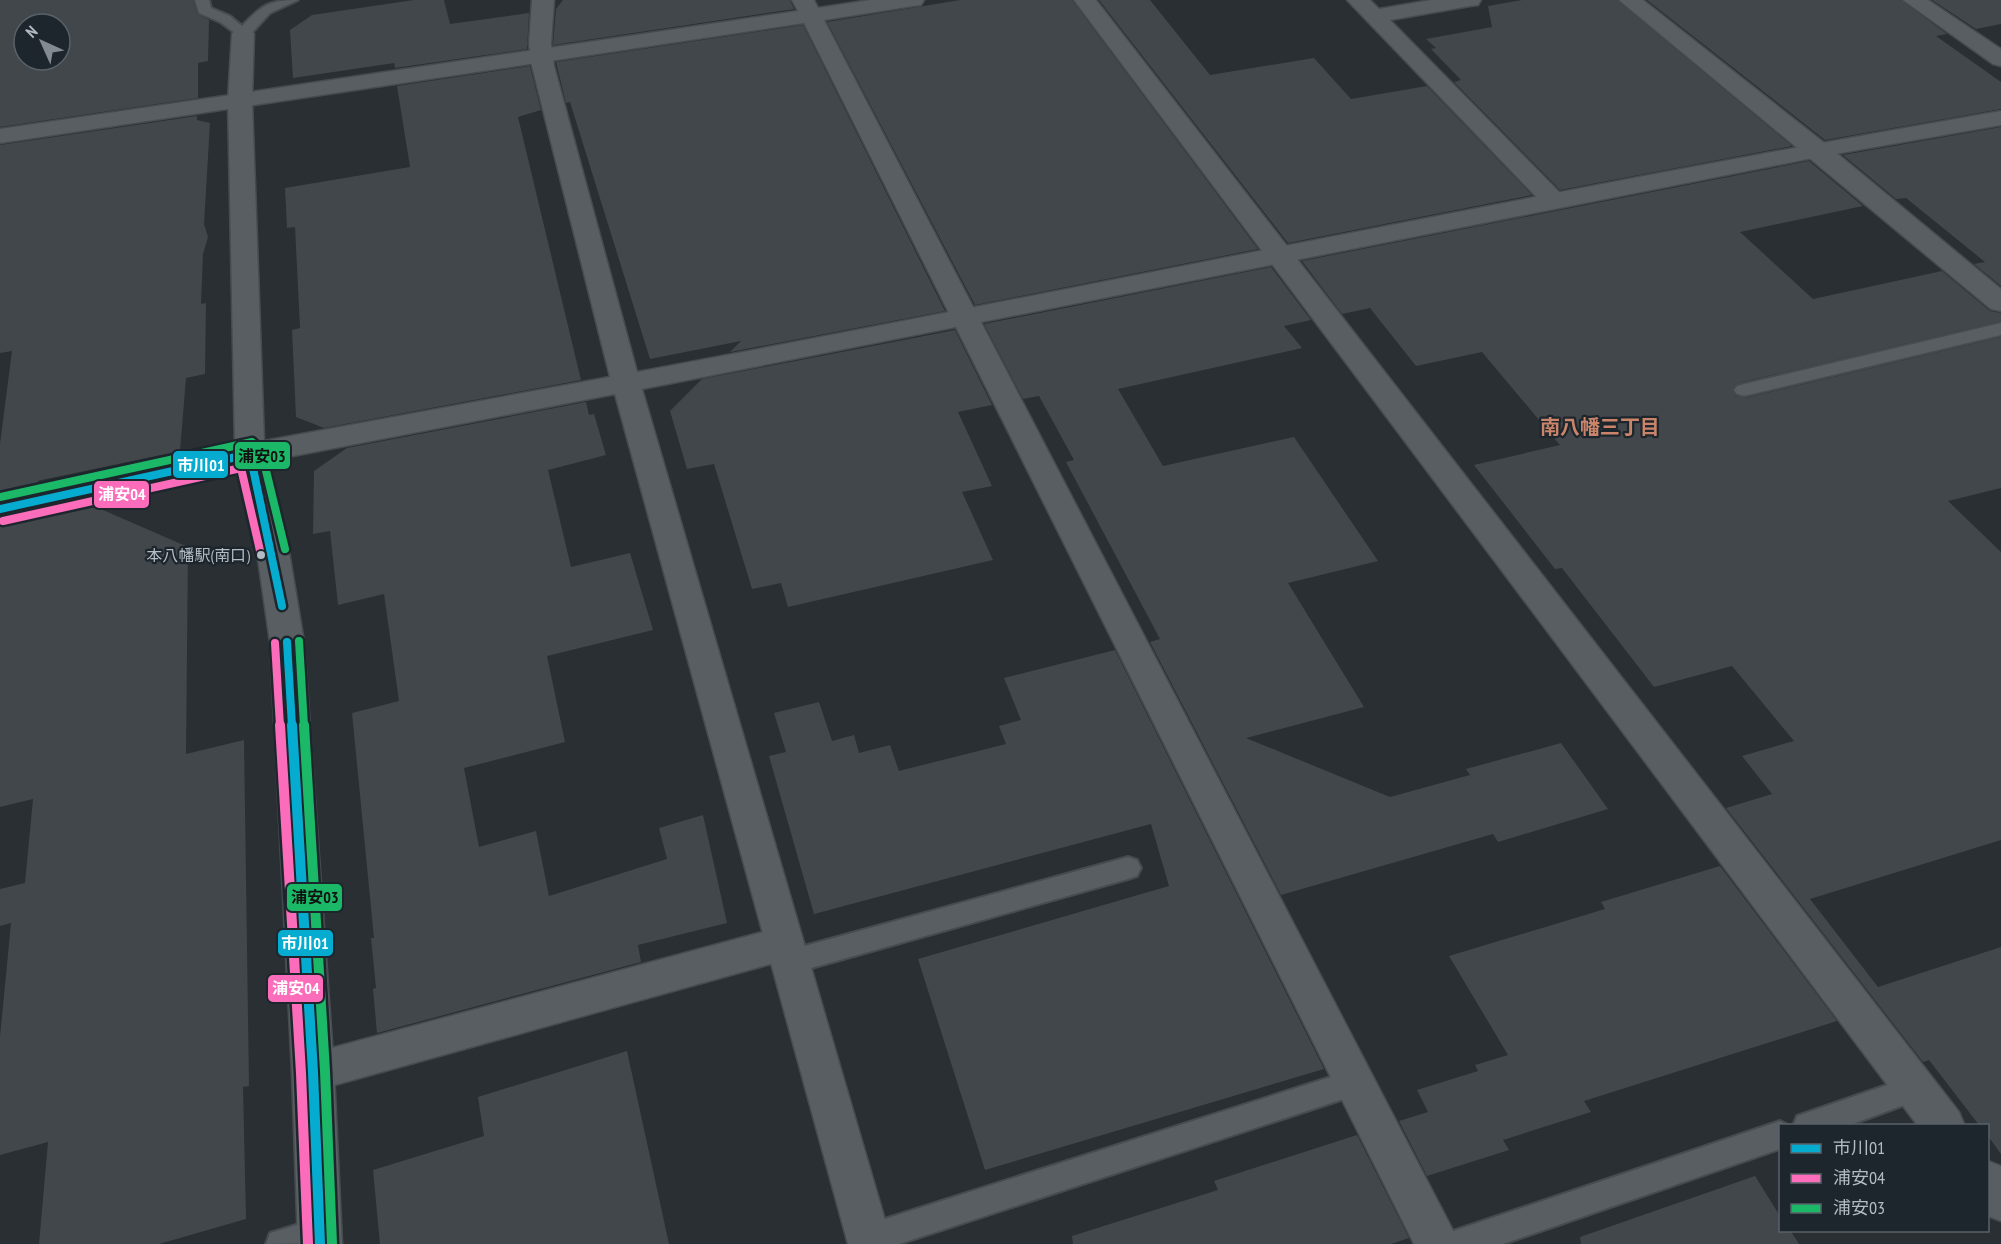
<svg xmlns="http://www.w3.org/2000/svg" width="2001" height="1244" font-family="'PT Sans Narrow','Noto Sans JP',sans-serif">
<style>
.building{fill:#42474b;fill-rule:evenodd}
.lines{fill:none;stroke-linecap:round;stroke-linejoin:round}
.service-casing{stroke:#464b4e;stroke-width:4}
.minor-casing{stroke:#464b4e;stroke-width:3}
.tertiary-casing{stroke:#464b4e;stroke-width:3}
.service{fill:#595e62;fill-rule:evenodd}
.minor{fill:#595e62;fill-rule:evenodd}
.tertiary{fill:#595e62;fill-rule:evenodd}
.bus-1-far1-casing{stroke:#1d262d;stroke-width:13}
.bus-1-casing{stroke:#1d262d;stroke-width:15}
.bus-2-far1-casing{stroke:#1d262d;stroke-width:13}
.bus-2-casing{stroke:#1d262d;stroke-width:15}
.bus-3-far1-casing{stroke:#1d262d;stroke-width:13}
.bus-3-casing{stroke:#1d262d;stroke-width:15}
.bus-1-far1{stroke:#06acd0;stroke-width:8}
.bus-1{stroke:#06acd0;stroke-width:10}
.bus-2-far1{stroke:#fb6dba;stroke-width:8}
.bus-2{stroke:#fb6dba;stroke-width:10}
.bus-3-far1{stroke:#1ab867;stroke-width:8}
.bus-3{stroke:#1ab867;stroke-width:10}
.bus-dot{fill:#b3bcc4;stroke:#1d262d;stroke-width:2}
.labels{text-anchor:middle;stroke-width:4.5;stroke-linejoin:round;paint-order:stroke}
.bus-label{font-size:16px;fill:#b3bcc4;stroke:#1d262d;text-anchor:end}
.neighbourhood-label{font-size:20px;font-weight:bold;fill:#c9846a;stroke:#1d262d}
.line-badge{stroke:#1d262d;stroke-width:2}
.badge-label{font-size:16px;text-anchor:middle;font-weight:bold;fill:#fff}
.pale-badge-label{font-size:16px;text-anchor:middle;font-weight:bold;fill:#111}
</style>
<rect width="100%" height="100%" fill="#292f33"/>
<path class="building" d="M0,0H193L197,14L209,20L208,61L198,63V98L0,127ZM24,24H60V60H24Z
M414,0H444L450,24L529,13L527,49L395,68L394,63L293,78L290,30L312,15Z
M563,0H790L794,9L553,45L556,9Z
M960,0H1072L1258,249L975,305L827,22Z
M1099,0H1150L1210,75L1314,58L1351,99L1427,86L1532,195L1288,243Z
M1522,0H1617L1792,146L1560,190L1454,82L1461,80L1431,49L1436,48L1426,39L1492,27L1488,6Z
M1647,0H1901L1947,34L1936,36L2001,82V109L1825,140Z
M1932,0H2001V24L1976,29Z
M803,25L945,311L730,352L741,341L650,359L570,102L566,103L556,62Z
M530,66L541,110L518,117L581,380L324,428L296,417L292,330L300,328L295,227L287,228L285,188L410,167L397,86Z
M197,116V120L210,123L204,224L208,237L203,254L201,304L206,303L205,374L186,378L180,451L37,481L47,485L0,496V444L12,351L0,353V145Z
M2001,127V286L1974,264L1985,262L1906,198L1896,199L1843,155Z
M1809,161L1863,206L1740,232L1813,299L1942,271L1990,311L2001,313V321L1743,382L1735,385L1732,390L1736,396L1745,398L2001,337V488L1948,501L2001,552V840L1810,899L1878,987L2001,947V1154L1988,1136V1125H1979L1929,1060L1923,1062L1726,808L1772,794L1742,756L1794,741L1732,666L1654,687L1562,568L1555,569L1474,465L1560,445L1482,352L1416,366L1370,308L1342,314L1302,261Z
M1271,267L1311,320L1284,326L1302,348L1118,389L1163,466L1294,437L1378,561L1288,583L1364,707L1246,738L1390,797L1470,775L1466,769L1561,743L1608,809L1498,842L1493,834L1281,895L1150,642L1160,639L1066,462L1074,460L1039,396L1023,399L984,324Z
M955,330L992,405L958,412L992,486L962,492L993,560L788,607L781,583L752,589L714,464L687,469L670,411L702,379Z
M586,402L589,415L594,414L606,455L548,470L571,567L630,553L653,630L547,656L565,742L464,768L479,847L536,831L549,896L667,859L659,828L703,815L727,923L638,945L641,962L377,1033L373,989L376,988L371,938H374L352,713L399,701L384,594L338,605L330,531L313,534L314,471L347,448Z
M87,503L188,547L186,754L244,740L249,1086L243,1087L246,1219L159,1244H39L48,1142L0,1155V1037L11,923L0,926V889L25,883L33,799L0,807V522Z
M1115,650L1324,1069L985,1170L918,959L1169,886L1151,824L814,914L769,756L786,752L774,713L819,702L832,741L854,735L859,753L890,745L899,771L1006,744L999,726L1021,720L1004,678Z
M1720,866L1837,1021L1584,1101L1591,1112L1503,1140L1509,1150L1427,1176L1399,1121L1428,1112L1417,1090L1478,1071L1475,1065L1508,1055L1449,956L1605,909L1601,902Z
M627,1051L669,1244H380L373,1170L484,1136L478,1097Z
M1357,1135L1409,1238L1391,1244H1073L1072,1236L1218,1190L1214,1181Z
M1755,1176L1780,1216V1230H1790L1799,1244H1581L1580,1237Z"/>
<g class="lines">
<defs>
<path id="service" d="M195,0H209L211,8L230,16L242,26C262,5 269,0 298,0L270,13L248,37L243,39L220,22L199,13Z
M2001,323V335L1744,396L1737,394L1734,390L1737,386L1744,384Z
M1128,857L1137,860L1141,868L1137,876L1128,879L790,974L781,970L777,962L781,954L790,950Z
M1356,1069L1366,1073L1370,1082L1366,1091L1356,1095L899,1244H856L854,1239L858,1228L869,1224Z
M1916,1075L1926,1079L1930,1088L1926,1097L1847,1126H1793L1797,1116Z
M1780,1121L1790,1126H1780V1149L1503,1244H1444L1448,1233L1459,1229Z
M319,1218L330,1223L334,1233L330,1243L266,1244L270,1233Z"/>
<path id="minor" d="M792,0H814L818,8L870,0H924L921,5L913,6L824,20L1460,1244H1414L804,23L0,143V129L798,11Z
M1074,0H1096L1959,1112L1965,1126H1918Z
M1347,0H1370L1379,9L1431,0H1481L1478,5L1470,6L1390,20L1563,196L1567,201L1563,206L1554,209L1545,206Z
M1619,0H1643L1827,145L2001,289V311L1991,309Z
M785,926L799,931L804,943L799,955L785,960L313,1091L298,1085L292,1072L298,1059L313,1053Z
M1988,1161L2001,1166V1221L1988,1216Z"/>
<path id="tertiary" d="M532,0H554L551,44L554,66L637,372C1092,287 1545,190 2001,111V125L1818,157L642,389L892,1244H848L615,394L267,461L289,552L304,642L334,1072L342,1244H298L292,1072L270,642L257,552L238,467L0,520V498L235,447L228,100L232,34L235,29H251L254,34L252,100L264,441L610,377L532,66L529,44Z
M1903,0H1928L2001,49V66L1993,64Z"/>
</defs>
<use href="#service" class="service-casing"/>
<use href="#minor" class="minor-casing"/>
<use href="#tertiary" class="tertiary-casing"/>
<use href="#service" class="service"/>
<use href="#minor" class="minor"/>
<use href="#tertiary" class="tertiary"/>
<defs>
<path id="bus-1-far1" d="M0,509L250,454L282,606
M287,642L292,726"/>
<path id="bus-1" d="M292,725L313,1072L320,1244"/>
<path id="bus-2-far1" d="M3,521L241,468L261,555
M275,643L280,726"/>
<path id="bus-2" d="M280,725L301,1073L308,1244"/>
<path id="bus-3-far1" d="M0,497L252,442L261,450L285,549
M299,641L304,726"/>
<path id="bus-3" d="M304,725L325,1071L332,1244"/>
</defs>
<use href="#bus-1-far1" class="bus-1-far1-casing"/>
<use href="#bus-1" class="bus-1-casing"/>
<use href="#bus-2-far1" class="bus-2-far1-casing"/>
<use href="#bus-2" class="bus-2-casing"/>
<use href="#bus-3-far1" class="bus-3-far1-casing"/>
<use href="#bus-3" class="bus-3-casing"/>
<use href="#bus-1-far1" class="bus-1-far1"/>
<use href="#bus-1" class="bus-1"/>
<use href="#bus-2-far1" class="bus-2-far1"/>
<use href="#bus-2" class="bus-2"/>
<use href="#bus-3-far1" class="bus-3-far1"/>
<use href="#bus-3" class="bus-3"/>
</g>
<circle class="bus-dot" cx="261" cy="555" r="5"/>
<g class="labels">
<g class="bus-label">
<text x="250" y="561">本八幡駅(南口)</text>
</g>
<g class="neighbourhood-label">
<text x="1600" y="434">南八幡三丁目</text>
</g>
</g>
<g class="line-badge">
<rect x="234" y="441" width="57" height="29" rx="6" fill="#1ab867"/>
<rect x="172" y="450" width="57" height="29" rx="6" fill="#06acd0"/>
<rect x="93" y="480" width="57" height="29" rx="6" fill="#fb6dba"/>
<rect x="286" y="883" width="57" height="29" rx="6" fill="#1ab867"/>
<rect x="277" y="929" width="57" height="28" rx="6" fill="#06acd0"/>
<rect x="267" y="974" width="57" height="29" rx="6" fill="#fb6dba"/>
</g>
<g class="badge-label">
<text x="201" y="471">市川01</text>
<text x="122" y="500">浦安04</text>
<text x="305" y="949">市川01</text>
<text x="296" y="994">浦安04</text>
</g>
<g class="pale-badge-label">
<text x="262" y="462">浦安03</text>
<text x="315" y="903">浦安03</text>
</g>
<rect x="1779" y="1124" width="210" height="108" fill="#1d262d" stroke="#596269" stroke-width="1.5"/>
<rect x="1791" y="1144" width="30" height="9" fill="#06acd0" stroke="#596269" stroke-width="1.5"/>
<text x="1833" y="1154" font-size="18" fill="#b3bcc4">市川01</text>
<rect x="1791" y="1174" width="30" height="9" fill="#fb6dba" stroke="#596269" stroke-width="1.5"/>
<text x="1833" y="1184" font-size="18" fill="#b3bcc4">浦安04</text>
<rect x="1791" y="1204" width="30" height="9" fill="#1ab867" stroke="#596269" stroke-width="1.5"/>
<text x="1833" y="1214" font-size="18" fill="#b3bcc4">浦安03</text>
<g transform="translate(42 42) rotate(315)"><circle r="28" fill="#1d262d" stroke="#596269" stroke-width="1.5"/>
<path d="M0-4.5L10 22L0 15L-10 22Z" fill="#838b91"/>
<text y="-9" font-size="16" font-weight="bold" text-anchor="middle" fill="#b3bcc4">N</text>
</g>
</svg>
